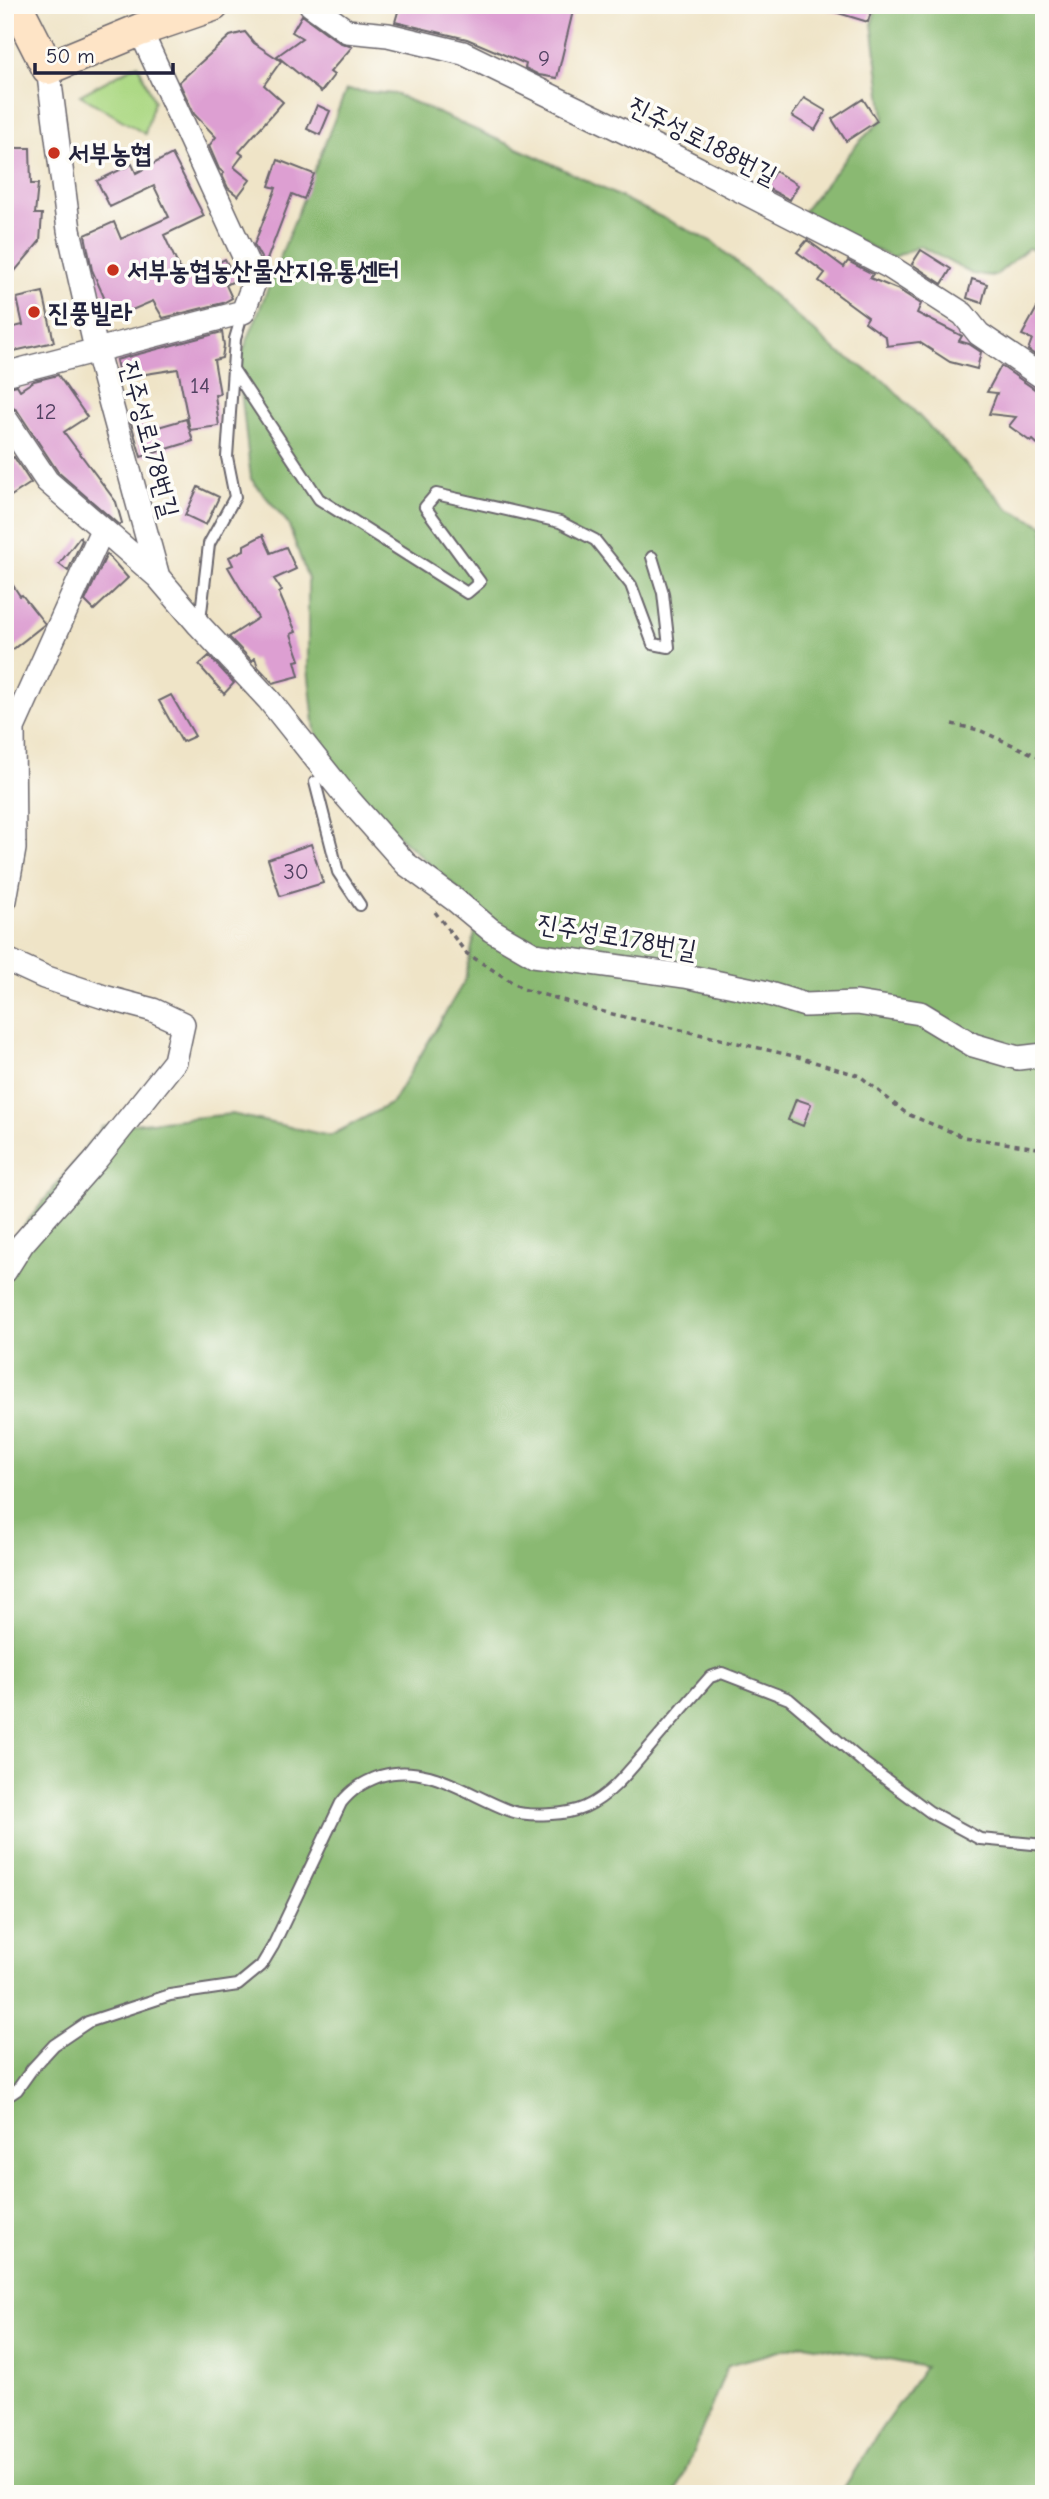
<svg xmlns="http://www.w3.org/2000/svg" width="1049" height="2499" font-family="'Comic Neue','Poor Story',sans-serif">
<style>
.green{fill:#add985;stroke:#687e60;stroke-width:2}
.forest{fill:#8ab972;stroke:#566e56;stroke-width:2}
.building{fill:#dd9fd2}
.lines{fill:none;stroke-linecap:round;stroke-linejoin:round}
.lane-casing{stroke:#6a666c;stroke-width:14}
.street-casing{stroke:#6a666c;stroke-width:26}
.secondary-casing{stroke:#6a666c;stroke-width:35}
.path{stroke:#6a666c;stroke-width:3.5;stroke-dasharray:5 5;stroke-linecap:butt}
.lane{stroke:#fff;stroke-width:10}
.street{stroke:#fff;stroke-width:23}
.secondary{stroke:#fee4c6;stroke-width:32}
.poi-dot{fill:#c8321e;stroke:#fdfcf7;stroke-width:2.5}
.labels{text-anchor:middle;stroke-width:7;stroke-linejoin:round;paint-order:stroke}
.number-label{font-size:23px;fill:#514161}
.street-label{font-size:26px;fill:#22223b;stroke:#fdfcf7}
.poi-label{font-size:26px;font-weight:bold;fill:#22223b;stroke:#fdfcf7;text-anchor:start}
</style>
<rect width="100%" height="100%" fill="#fdfcf7"/>
<filter id="ink" filterUnits="userSpaceOnUse"><feTurbulence type="fractalNoise" baseFrequency=".0143" numOctaves="2"/><feDisplacementMap in="SourceGraphic" scale="14" xChannelSelector="R" yChannelSelector="G"/><feConvolveMatrix kernelMatrix="1 2 1 2 8 2 1 2 1" color-interpolation-filters="sRGB"/></filter>
<filter id="wash" filterUnits="userSpaceOnUse"><feTurbulence type="fractalNoise" baseFrequency=".00686" numOctaves="4" result="noise"/><feDisplacementMap in="SourceGraphic" scale="28" xChannelSelector="R" yChannelSelector="G"/><feGaussianBlur stdDeviation="1.57" result="paint"/><feColorMatrix in="noise" values="0 0 0 0 0 0 0 0 0 0 0 0 0 0 0 0 0 1.4 0 .05"/><feComposite in="paint" operator="in"/></filter>
<g filter="url(#wash)">
<rect width="100%" height="100%" fill="#efe4c7"/>
<path class="green" d="M138,64L154,101L145,134L80,95Z"/>
<path class="forest" d="M877,5H1044V253L1028,248L995,276L972,274L920,246L892,258L803,212L859,142L884,118L872,23Z
M346,90L395,94L544,160L713,242L835,350L887,383L1009,509L1044,526V2494H840L881,2429L925,2367L805,2344L728,2365L676,2494H5V1250L102,1127L232,1114L330,1136L392,1103L465,980L480,909L387,826L338,774L315,731L308,668V579L288,523L251,479L238,364Z"/>
<g id="blocks">
<path class="building" d="M400,5H548L573,11L557,78L539,75L525,68L526,64L467,39L395,22Z
M826,5H873L868,22L825,9Z
M302,15L339,42L352,47L330,72L334,75L321,92L277,56L302,38L292,32Z
M245,32L254,43L281,61L264,85L283,102L239,152L243,155L234,167L250,180L238,196L228,188L222,175L224,173L219,169L209,146L216,137L194,114L179,82L230,36Z
M804,98L826,111L815,130L792,116Z
M863,99L877,121L846,141L832,119Z
M317,105L330,111L320,135L307,129Z
M5,148H30L31,184H38L35,214H42L40,241L5,283V193L8,190Z
M172,154L204,216L164,235L183,276L185,274L187,279L225,259L236,280L226,285L232,298L223,303L163,318L153,301L113,318L92,270L85,235L114,222L121,239L169,217L154,186L110,207L97,181L132,164L136,173Z
M278,160L314,174L304,199L292,194L265,265L254,245L276,188L269,186Z
M775,171L798,185L790,200L765,187Z
M807,240L844,267L848,261L873,274L870,278L899,290L921,304L917,313L962,336L959,341L969,344L981,352L977,369L950,362L919,342L887,346L886,337L865,322L868,317L819,281L825,273L797,252Z
M921,250L951,269L942,284L912,264Z
M972,279L987,284L982,303L967,298Z
M43,292L54,342L5,353V329L23,325L17,298Z
M1044,295V361L1028,350L1032,339L1022,335Z
M222,332L224,345L222,358L214,360L220,394L215,395L219,426L190,430L178,369L120,378L116,360Z
M1001,366L1036,390L1044,392V450L1033,440L1031,442L1009,426L1016,417L989,414L997,393L987,392Z
M58,375L87,417L64,432L116,502L122,523L119,525L58,472L17,410L5,404V388L17,385L20,390L34,381Z
M129,416L148,430L186,419L193,441L141,457Z
M14,457L31,483L5,500V463Z
M198,487L219,497L206,525L185,515Z
M263,535L271,553L286,547L296,569L274,579L282,591L279,593L296,632L291,634L300,660L295,661L299,676L273,683L258,667L255,658L252,661L229,637L258,618L228,567L233,565L229,557L244,550V545Z
M80,537L82,540L68,571L59,564Z
M107,554L128,578L94,610L85,601Z
M5,573L20,596L22,595L45,624L12,650L5,641Z
M209,656L234,683L224,694L199,665Z
M171,695L195,736L182,742L159,701Z
M311,844L323,883L280,896L268,859Z
M796,1099L811,1104L803,1126L788,1120Z"/>
</g>
</g>
<g filter="url(#ink)">
<use href="#blocks" fill-opacity="0" stroke="#6a666c" stroke-width="2"/>
<g class="lines">
<defs>
<path id="lane" d="M233,369L319,499L467,593L480,582L425,507L436,494L560,522L595,540L631,585L653,644L669,647L663,593L652,557
M200,621L209,544L235,497L227,457L235,339L243,312
M315,782L338,872L360,905
M5,2098L17,2090L32,2069L54,2045L88,2022L170,1995L238,1985L261,1966L273,1946L341,1803C352,1789 364,1782 380,1776C427,1761 469,1796 511,1811C529,1817 568,1815 585,1807C611,1795 629,1771 647,1750C668,1725 689,1701 710,1677L722,1673L789,1699L864,1763L930,1812L980,1839L1044,1845"/>
<path id="street" d="M311,5L347,31L388,35L463,53L658,148L890,267L963,314L979,334L1044,378
M48,68L69,230L96,349L158,577
M5,374L243,312L255,280L140,30
M5,418L47,481L158,577L199,625L269,700L344,794L406,864L455,900L491,930L534,955L685,976L763,992L805,1005L857,1003L920,1013L973,1045L1018,1058L1044,1055
M5,900L14,849L13,728L102,530
M5,959L44,977L104,997L153,1010L183,1024L175,1061L95,1161L22,1244L5,1271"/>
<path id="secondary" d="M16,5L48,68L140,30L213,5"/>
</defs>
<use href="#lane" class="lane-casing"/>
<use href="#street" class="street-casing"/>
<use href="#secondary" class="secondary-casing"/>
<path class="path" d="M952,724L979,730L1044,759
M435,912L466,953L523,989L608,1013L798,1057L860,1076L907,1114L964,1137L1044,1149"/>
<use href="#lane" class="lane"/>
<use href="#street" class="street"/>
<use href="#secondary" class="secondary"/>
</g>
</g>
<g class="poi-dot">
<circle cx="54" cy="153" r="7"/>
<circle cx="113" cy="270" r="7"/>
<circle cx="34" cy="312" r="7"/>
</g>
<g class="labels">
<g class="number-label">
<text x="544" y="66">9</text>
<text x="200" y="393">14</text>
<text x="46" y="419">12</text>
<text x="296" y="879">30</text>
</g>
<g class="street-label">
<text transform="translate(703 140) rotate(27)" y="9">진주성로188번길</text>
<text transform="translate(150 439) rotate(75)" y="9">진주성로178번길</text>
<text transform="translate(617 936) rotate(10)" y="9">진주성로178번길</text>
</g>
<g class="poi-label">
<text x="68" y="162">서부농협</text>
<text x="127" y="279">서부농협농산물산지유통센터</text>
<text x="48" y="321">진풍빌라</text>
</g>
</g>
<rect width="1049" height="2499" fill="none" stroke="#fdfcf7" stroke-width="28"/>
<path d="M35 63v10h138v-10" fill="none" stroke="#22223b" stroke-width="3.5"/>
<text x="46" y="63" font-size="21" fill="#22223b" stroke="#fdfcf7" stroke-width="5" paint-order="stroke">50 m</text>
</svg>
